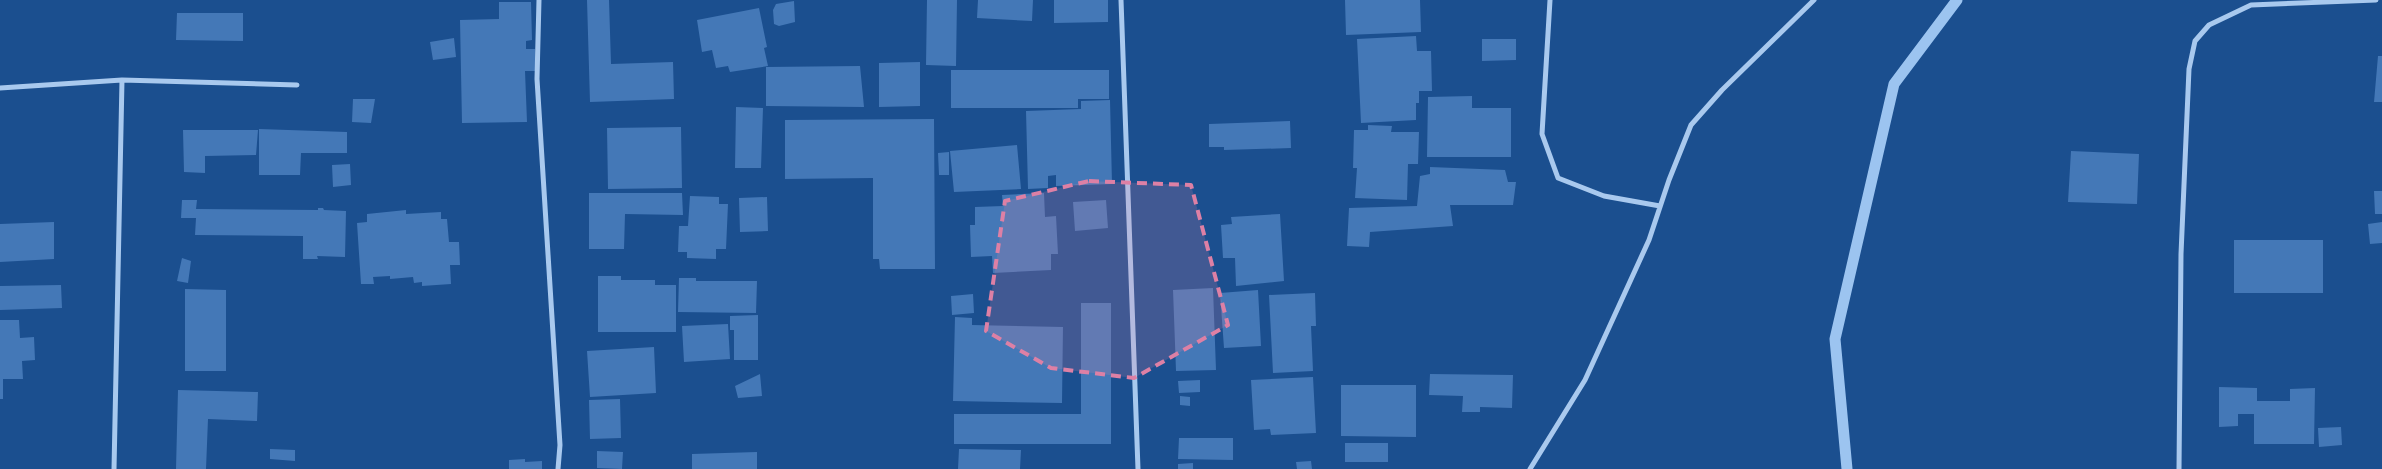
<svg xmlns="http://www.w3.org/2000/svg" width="2382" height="469" font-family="'IBM Plex Sans',sans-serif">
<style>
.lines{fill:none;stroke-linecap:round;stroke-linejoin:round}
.stream{stroke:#9cc4f0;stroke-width:11}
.building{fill:#4478b7}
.street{stroke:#a9c9ee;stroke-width:5}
.marked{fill:#dd80a5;fill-opacity:0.2;stroke:#dd80a5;stroke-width:4;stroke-dasharray:10 6;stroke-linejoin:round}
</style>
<rect width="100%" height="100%" fill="#1b4f8f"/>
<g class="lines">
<path class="stream" d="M1847,469L1835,339L1894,84L1957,0"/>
</g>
<path class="building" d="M587,0H609L611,64L673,62L674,99L590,102Z
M927,0H957L956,66L926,65Z
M978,0H1033L1032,21L977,18Z
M1054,0H1108V22L1054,23Z
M1345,0H1420L1421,32L1346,35Z
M794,1L795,22L779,26L774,24L773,10L776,4Z
M499,2H531L532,40L526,41V49H535L536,71H525L527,122L462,123L460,20L499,19Z
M759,8L767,47L764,48L768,66L730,72L728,66L716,68L712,50L702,52L697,20Z
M177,13H243V41L176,40Z
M1416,36L1417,51H1431L1432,91H1419V103H1416V120L1361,123L1357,39Z
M454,38L456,57L433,60L430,42Z
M1482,39H1516V60L1482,61Z
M2378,56H2382V102H2374Z
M920,62V106L879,107V63Z
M860,66L864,107L766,106V67Z
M951,70H1109V99H1078V108H951Z
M1472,96V108H1511V157H1427L1428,97Z
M353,99H375L371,123L352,122Z
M1110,100L1112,184L1056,186V175L1048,176V188L1028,189L1026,111L1081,109V101Z
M736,107L763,108L761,168H735Z
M934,119L935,269H880L879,259H873V178L785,179V120Z
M1290,121L1291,148L1224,150V147H1209V124Z
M1368,125L1392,126L1391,132H1419L1418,164H1408L1407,200L1355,198L1357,168H1353L1354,130H1368Z
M681,127L682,188L608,189L607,128Z
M259,129L347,132V153H301L300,175H259Z
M183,130H258L256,155L205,156V173L184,172Z
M1017,145L1021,189L954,192L950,151Z
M2071,151L2139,154L2137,204L2068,202Z
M949,152V175H939L938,153Z
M350,164L351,185L333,187L332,165Z
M1430,167L1505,170L1508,182H1516L1513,205H1450L1453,226L1370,232L1369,247L1347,246L1349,208L1417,206L1420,176L1430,174Z
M2374,191H2382V214H2375Z
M589,193H682L683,215L625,214L624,249H589Z
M1044,193L1045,217L1056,216L1058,254H1051V270L993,273L992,256L971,257L970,225H975V207L1003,206L1002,195Z
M690,196L719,197V204H728L726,249H716V259L687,258V252H678L679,226H688Z
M767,197L768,231L740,232L739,198Z
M182,200H197L196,209L318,210V208H323L324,210L346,211L345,257L317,256L318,259H303V236L195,235L196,218H181Z
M1106,200L1108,228L1075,231L1073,202Z
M406,210V214L441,212V219H447L449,242H459L460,265H450L451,284L422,286V282L414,283L413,277L390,279V276L373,277L374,284H361L357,223L367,222V214Z
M1280,214L1284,281L1236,286L1235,258H1223L1221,225L1232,224L1231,217Z
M54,222V259L0,262V224Z
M2382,222V243L2370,244L2368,224Z
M2234,240H2323V293H2234Z
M182,258L191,261L188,283L177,281Z
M598,276H621V280H655V285H676V332H598Z
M679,278H696V281H757L756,313L678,312Z
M61,285L62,308L0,310V286Z
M1213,288L1216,370L1176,371L1173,290Z
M185,289L226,290V371H185Z
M1258,290L1261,346L1224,348L1220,293Z
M1315,293L1316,326H1311L1313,371L1273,373L1269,295Z
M973,294L974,313L952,315L951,296Z
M1081,303H1111V444H954V414H1081Z
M758,315V360H734V330H730V316Z
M955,317L972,318V325L1063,327L1062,403L953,401Z
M0,320H19L20,338L34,337L35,360L22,361L23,379H3V399H0Z
M728,324L730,359L684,362L682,326Z
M654,347L656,393L590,397L587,351Z
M760,374L762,396L738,398L735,386Z
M1430,374L1513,375L1512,408L1480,407V412H1462L1463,396L1429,395Z
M1313,377L1316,433L1271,435L1270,429L1254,430L1251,380Z
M1200,380V392L1179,393L1178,381Z
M1341,385H1416V437L1341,436Z
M2219,387L2257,388V401H2290V389L2315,388L2314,444H2254V414H2238V426L2219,427Z
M178,390L258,392L257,421L208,419L206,469H176Z
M1180,396L1190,397V406L1180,405Z
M620,399L621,438L590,439L589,400Z
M2341,427L2342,445L2319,447L2318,428Z
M1179,438H1233V460L1178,459Z
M1345,443H1388V462H1345Z
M270,449L295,450V461L270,459Z
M959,449L1021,450L1020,469H958Z
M597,451L623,452L622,469L597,468Z
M757,452V469H692V454Z
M525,459V462L542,461V469H509V460Z
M1311,461L1312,469H1297L1296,462Z
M1193,463V469H1178V464Z"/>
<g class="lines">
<path class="street" d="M539,0L537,79L560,445L558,469
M1121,0L1138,469
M1550,0L1542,134L1558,178L1604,196L1660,206
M0,88L122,80L297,85
M114,469L122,80
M1530,469L1585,380L1649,240L1669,180L1691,125L1722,90L1814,0
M2179,469L2181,254L2189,69L2195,41L2209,25L2251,5L2376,0"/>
</g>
<path class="marked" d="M1089,181L1191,185L1228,325L1134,378L1051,368L986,331L1005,201Z"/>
</svg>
